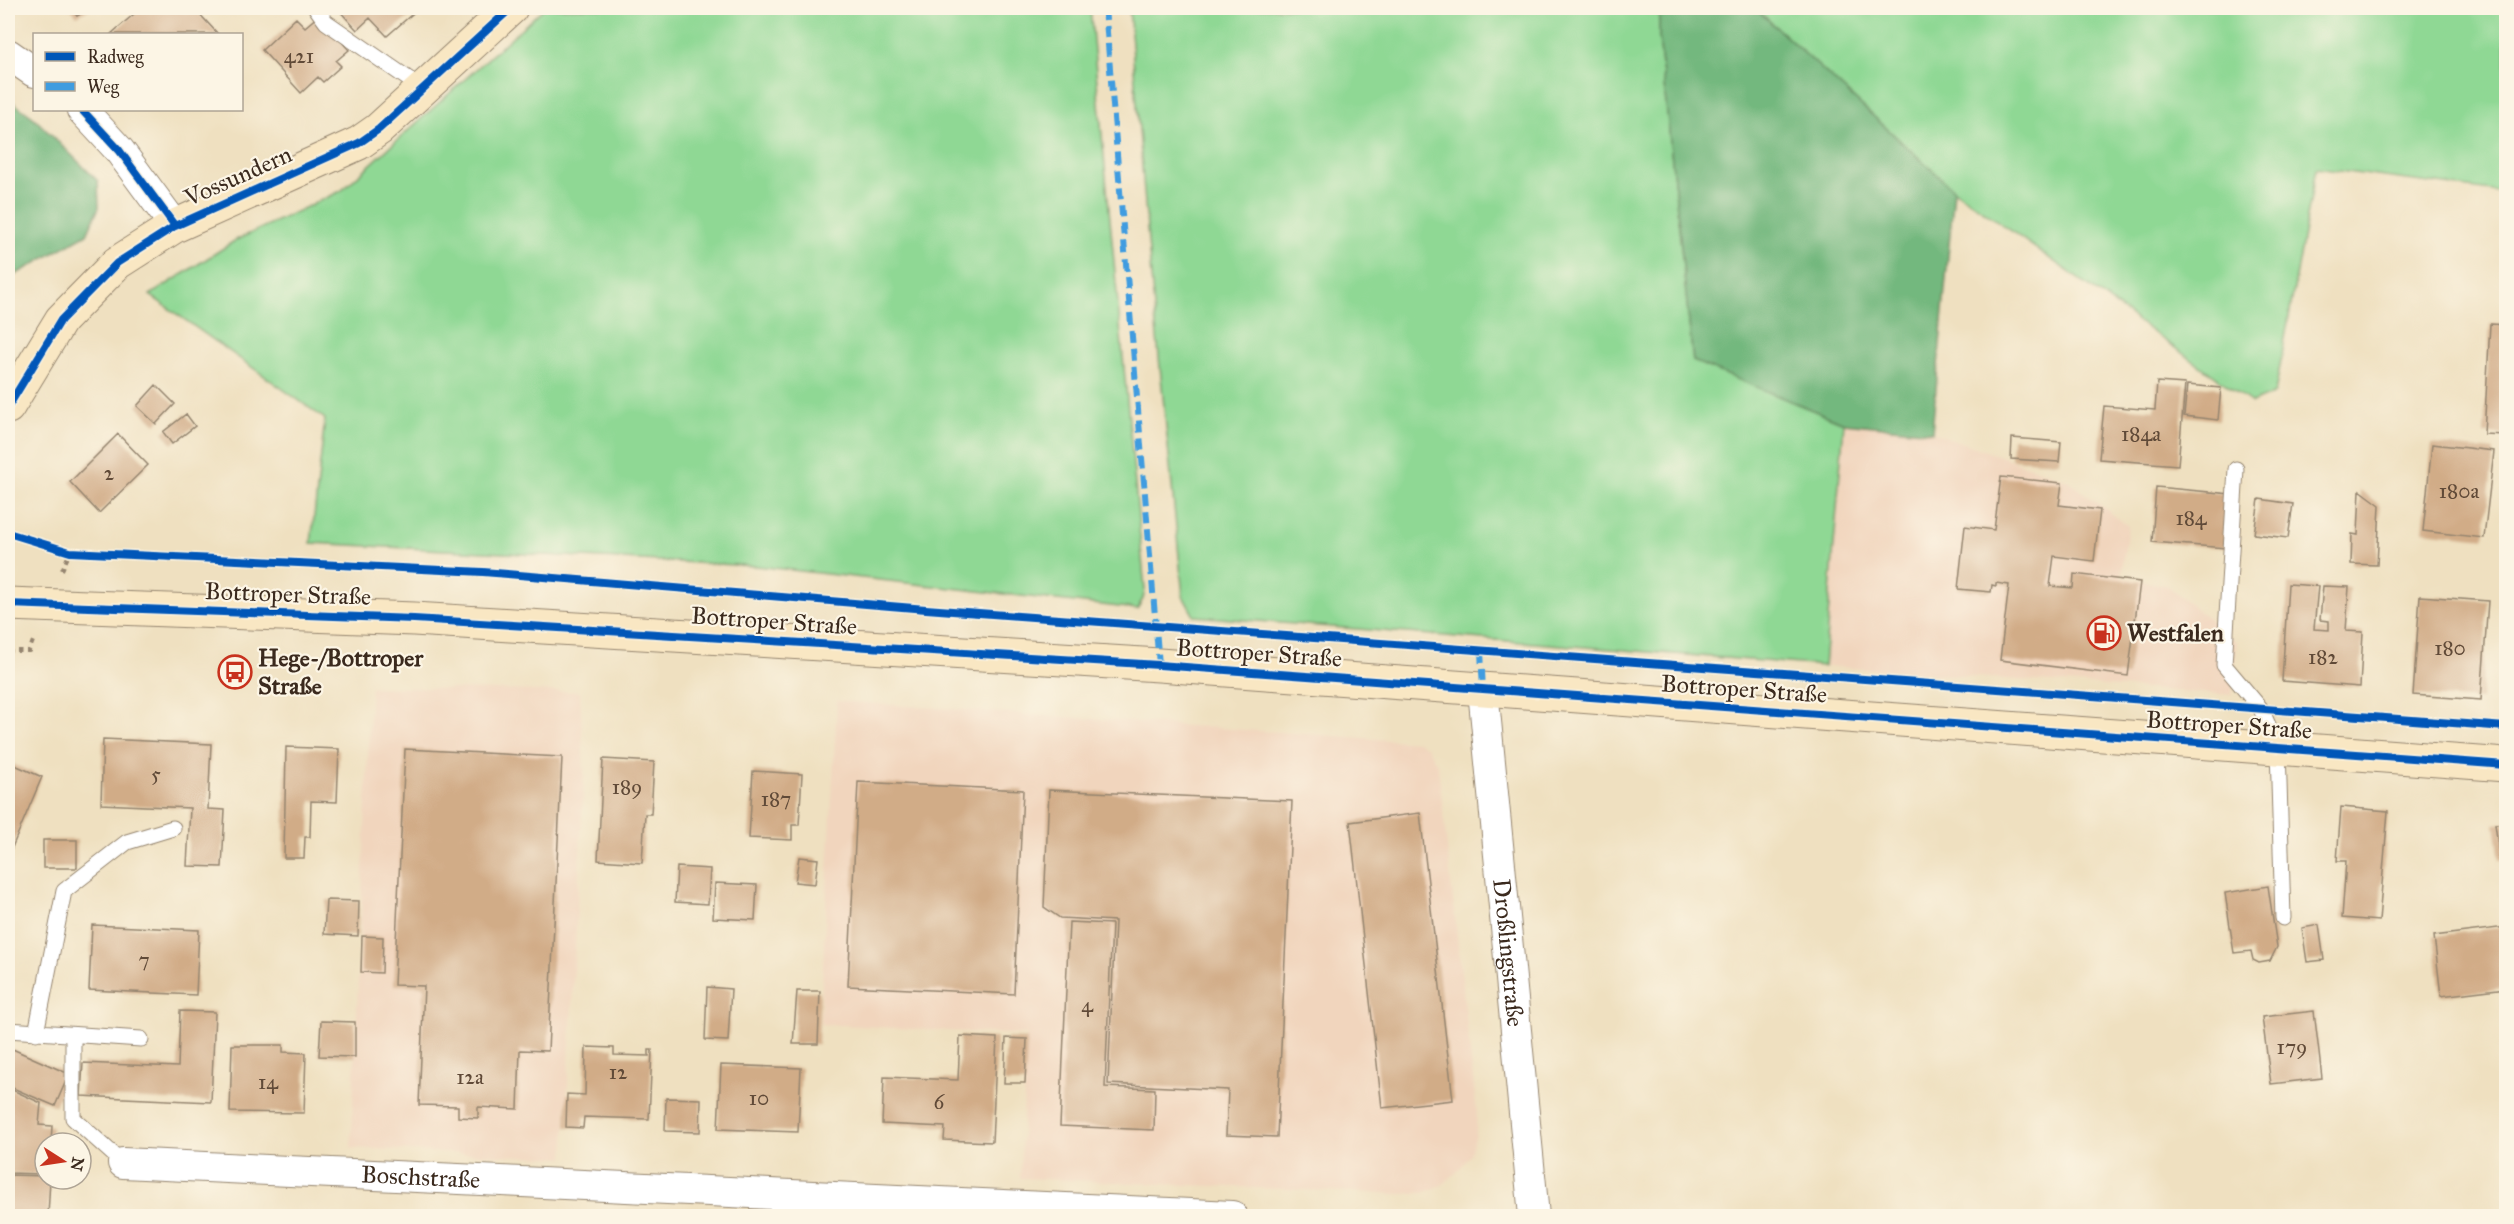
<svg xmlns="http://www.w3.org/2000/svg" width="2514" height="1224" font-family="'IM FELL Great Primer',serif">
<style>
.built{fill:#f1d5bd}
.green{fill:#8fd894;stroke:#658159;stroke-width:1.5}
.forest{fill:#73b87e;stroke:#57714e;stroke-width:1.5}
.building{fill:#d1ac87}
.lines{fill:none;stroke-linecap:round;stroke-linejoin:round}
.lane-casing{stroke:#95856f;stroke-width:17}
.street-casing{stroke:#95856f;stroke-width:32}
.secondary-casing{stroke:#95856f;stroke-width:35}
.path{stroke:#95856f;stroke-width:4;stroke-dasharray:4.5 4.5;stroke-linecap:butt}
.lane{stroke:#fff;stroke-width:15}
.street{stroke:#fff;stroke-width:30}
.secondary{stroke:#f9e7c3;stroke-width:33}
.quiet{stroke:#3f9ce0;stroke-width:6;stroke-dasharray:12 6;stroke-linecap:butt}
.cycleway-casing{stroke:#fcf5e5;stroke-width:11}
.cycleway{stroke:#0057b8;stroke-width:8}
.labels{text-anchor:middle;stroke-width:4.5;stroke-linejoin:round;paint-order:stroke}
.number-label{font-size:21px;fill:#604a38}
.street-label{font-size:24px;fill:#3b2a1e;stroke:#fcf5e5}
.poi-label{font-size:24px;font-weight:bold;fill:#3b2a1e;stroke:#fcf5e5;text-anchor:start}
</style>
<rect width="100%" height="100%" fill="#fcf5e5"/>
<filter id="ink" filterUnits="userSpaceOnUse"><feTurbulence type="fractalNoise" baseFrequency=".0167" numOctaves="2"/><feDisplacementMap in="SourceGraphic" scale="12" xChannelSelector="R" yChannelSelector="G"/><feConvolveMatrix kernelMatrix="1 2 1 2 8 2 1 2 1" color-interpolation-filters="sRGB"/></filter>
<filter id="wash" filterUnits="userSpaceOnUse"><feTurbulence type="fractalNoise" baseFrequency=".008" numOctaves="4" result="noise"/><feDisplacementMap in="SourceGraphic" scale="24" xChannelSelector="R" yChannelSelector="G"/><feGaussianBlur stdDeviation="1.35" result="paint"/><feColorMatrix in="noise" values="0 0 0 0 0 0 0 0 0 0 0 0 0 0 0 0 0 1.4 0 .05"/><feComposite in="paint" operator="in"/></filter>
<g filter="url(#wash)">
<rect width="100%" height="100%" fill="#efe0c0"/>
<path class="built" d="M1844,423L1932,432L2067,480L2128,526L2121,577L2168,586L2237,642L2232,695L1824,666Z
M371,687L580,692L584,774L564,1158L351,1148Z
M837,701L1418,742L1427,747L1438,766L1477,1114L1476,1134L1470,1155L1458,1171L1442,1185L1423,1193L1400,1194L1020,1178L1027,1035L820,1024Z"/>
<path class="green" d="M544,8H1090L1145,590L1143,599L1137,609L756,566L311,543L325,419L150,295L236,240L341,191Z
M1129,8H1659V37L1693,361L1844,423L1824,666L1194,616L1183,596L1151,277Z
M1755,8H2506V193L2316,168L2275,393L2252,403L1954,190Z"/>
<path class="forest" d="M1659,8H1755L1954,190L1932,432L1844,423L1693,361L1659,37Z
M8,99L33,117L98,181L99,207L87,234L8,279Z"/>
<g id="blocks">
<path class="building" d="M70,8H91L77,16Z
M141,8H181L186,13L194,8L218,34H111Z
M337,8H419L387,36L370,18L357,30Z
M318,16L349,50L336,61L341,66L323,82L318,77L301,93L262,50L296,18L305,27Z
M2490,324L2506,325V435L2484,434Z
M2157,382L2185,384L2178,465L2099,459L2104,406L2155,410Z
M156,385L175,404L156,424L137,406Z
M2187,385L2221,388L2218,420L2184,416Z
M186,414L195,426L172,444L163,432Z
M118,434L148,465L99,513L70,482Z
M2012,438L2061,442L2059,462L2011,459Z
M2432,444L2494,451L2484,538L2423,531Z
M2001,477L2062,483L2059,505L2100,510L2094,561L2054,556L2050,586L2073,588L2074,574L2140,582L2128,676L2000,660L2009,585L1996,583V586L1992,585L1991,592L1958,589L1965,526L1994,530Z
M2156,487L2231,494L2226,548L2152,542Z
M2360,490L2380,505L2377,565L2351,564L2352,534L2358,535Z
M2259,499L2293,504L2288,538L2254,534Z
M2288,584L2318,586L2314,629L2329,630V621L2320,620L2323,586L2349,587L2346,631L2363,632L2360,687L2282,681Z
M2420,596L2488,601L2481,700L2413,695Z
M103,739L211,744L208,809L225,810L222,867L187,866L190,808L101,804Z
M286,747L339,749L337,802L311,801L310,837H305L304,858H284Z
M405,749L562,757L548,1051L520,1050L518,1109L478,1107V1118L458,1117V1106L419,1105L424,986L394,985Z
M603,759L654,762L651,814H645L642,863L598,860Z
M8,762L42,777L8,857Z
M753,771L802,774L799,825H792V840L749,838Z
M858,782L1023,790L1014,994L848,986Z
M1049,790L1292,801L1277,1137L1226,1135L1228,1090L1108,1084L1115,921L1060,918L1044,907Z
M2341,807L2388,811L2379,921L2342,918L2346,861H2337Z
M1420,813L1453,1100L1382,1108L1350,822Z
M2506,823V859L2500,860L2495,824Z
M43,840H77V868H43Z
M799,857L818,859L815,884L795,882Z
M677,867L710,869L708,904L675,902Z
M715,883L757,885L755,920L713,918Z
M2268,886L2277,947L2270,961L2259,963L2253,960L2251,951L2234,953L2225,893Z
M326,900L359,901L358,936L324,934Z
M1069,922L1112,924L1105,1087L1155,1089L1154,1130L1060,1126Z
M92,925L199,930L196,995L89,990Z
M2319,925L2324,960L2307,962L2302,928Z
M2506,927V988L2441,996L2434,936Z
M362,936L383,937L382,973L361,972Z
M707,987L731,989L728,1041L705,1040Z
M797,991H820L818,1044H793Z
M180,1011L215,1012L211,1102L81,1096L83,1063L178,1067Z
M2314,1011L2322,1078L2271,1084L2262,1017Z
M321,1021L355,1022V1057L319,1056Z
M960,1036L997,1038L992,1142L944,1140L945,1127L882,1124L884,1077L958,1080Z
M1006,1038L1027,1039L1025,1083H1004Z
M232,1045H283V1052L306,1053L304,1113L230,1112Z
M8,1047L69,1074L55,1106L8,1086Z
M586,1047L614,1048V1055L649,1056V1050H652L649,1119L584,1117L583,1128L566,1127L567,1094L585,1095Z
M721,1065L801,1068L798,1132L718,1129Z
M8,1088L41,1103L39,1125L52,1126L51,1143H45V1174L8,1173Z
M666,1098L701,1099L700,1132L665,1131Z
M8,1175L45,1176V1179H50L48,1216H8Z"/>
</g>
</g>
<g filter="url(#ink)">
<use href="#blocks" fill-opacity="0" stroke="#95856f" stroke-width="1.5"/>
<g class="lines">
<defs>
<path id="lane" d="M316,8L326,22L423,89
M2236,469L2224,665L2261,709L2278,748L2283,918
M8,1030L141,1039
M36,1033L64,891L127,842L173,828
M73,1035V1118L123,1163"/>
<g id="street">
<path d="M8,54L34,72"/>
<path d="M82,110L119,150L175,226"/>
<path id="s1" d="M1483,690L1534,1216"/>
<path id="s2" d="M123,1163L1232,1216"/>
</g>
<path id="secondary" d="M8,407L61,320L117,263L175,226L359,143L379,129L511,8
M8,604L414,619L1159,665L2506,765"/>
</defs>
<use href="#lane" class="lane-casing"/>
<use href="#street" class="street-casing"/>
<use href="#secondary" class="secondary-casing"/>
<path class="path" d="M62,570L70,552
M8,651H29L33,641"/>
<use href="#lane" class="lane"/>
<use href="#street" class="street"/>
<use href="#secondary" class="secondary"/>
<path class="quiet" d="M1105,8L1159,665
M1481,651L1483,690"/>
<defs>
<path id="cycleway" d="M82,110L119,150L175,226
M8,407L61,320L117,263L175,226L359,143L379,129L511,8
M8,533L70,552L483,572L926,609L2506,727
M8,604L414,619L1159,665L2506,765"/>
</defs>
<use href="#cycleway" class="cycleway-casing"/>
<use href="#cycleway" class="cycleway"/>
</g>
</g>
<defs>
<symbol id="fuel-ring" viewBox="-11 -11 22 22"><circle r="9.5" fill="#fcf5e5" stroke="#c8321e" stroke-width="1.5"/><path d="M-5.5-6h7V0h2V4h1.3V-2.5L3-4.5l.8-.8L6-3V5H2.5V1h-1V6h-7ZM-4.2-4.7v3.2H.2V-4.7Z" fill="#c8321e"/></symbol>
<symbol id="bus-ring" viewBox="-11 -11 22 22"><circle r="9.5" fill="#fcf5e5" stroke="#c8321e" stroke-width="1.5"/><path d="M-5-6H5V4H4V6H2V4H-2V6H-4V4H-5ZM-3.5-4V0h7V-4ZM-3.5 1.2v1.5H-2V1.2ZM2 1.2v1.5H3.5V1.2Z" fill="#c8321e"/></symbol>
</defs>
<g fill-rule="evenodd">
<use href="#fuel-ring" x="2085" y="614" width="38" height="38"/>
<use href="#bus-ring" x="216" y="653" width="38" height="38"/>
</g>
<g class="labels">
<g class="number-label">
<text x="299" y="63">421</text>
<text x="2141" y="441">184a</text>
<text x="109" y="480">2</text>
<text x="2459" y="498">180a</text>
<text x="2191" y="525">184</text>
<text x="2450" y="655">180</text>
<text x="2323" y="664">182</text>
<text x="156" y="781">5</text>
<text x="627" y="794">189</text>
<text x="776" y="806">187</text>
<text x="144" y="967">7</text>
<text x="1087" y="1012">4</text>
<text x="2292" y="1054">179</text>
<text x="618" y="1079">12</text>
<text x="470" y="1084">12a</text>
<text x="268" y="1089">14</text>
<text x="759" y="1105">10</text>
<text x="939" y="1109">6</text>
</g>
<g class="street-label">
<text transform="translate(238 176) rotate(-24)" y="8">Vossundern</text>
<text transform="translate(288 594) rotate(2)" y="8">Bottroper Straße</text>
<text transform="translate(774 621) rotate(4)" y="8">Bottroper Straße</text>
<text transform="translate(1259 653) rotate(4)" y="8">Bottroper Straße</text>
<text transform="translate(1744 689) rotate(4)" y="8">Bottroper Straße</text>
<text transform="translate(2229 725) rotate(4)" y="8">Bottroper Straße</text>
<text dy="8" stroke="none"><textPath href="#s1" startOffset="264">Droßlingstraße</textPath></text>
<text dy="8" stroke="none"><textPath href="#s2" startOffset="298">Boschstraße</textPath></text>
</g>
<g class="poi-label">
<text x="2127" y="641">Westfalen</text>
<text x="258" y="666">Hege-/Bottroper<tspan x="258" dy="28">Straße</tspan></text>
</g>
</g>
<rect width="2514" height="1224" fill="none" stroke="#fcf5e5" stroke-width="30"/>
<rect x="33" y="33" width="210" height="78" fill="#fcf5e5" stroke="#afa495" stroke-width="1.5"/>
<rect x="45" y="52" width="30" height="9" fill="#0057b8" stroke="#afa495" stroke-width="1.5"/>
<text x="87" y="63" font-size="18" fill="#3b2a1e">Radweg</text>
<rect x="45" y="82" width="30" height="9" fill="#3f9ce0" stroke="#afa495" stroke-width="1.5"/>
<text x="87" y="93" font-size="18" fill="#3b2a1e">Weg</text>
<g transform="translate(63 1161) rotate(102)"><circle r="28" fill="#fcf5e5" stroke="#afa495" stroke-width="1.5"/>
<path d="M0-4.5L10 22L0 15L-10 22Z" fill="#c8321e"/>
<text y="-9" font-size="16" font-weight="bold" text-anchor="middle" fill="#3b2a1e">N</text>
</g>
</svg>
